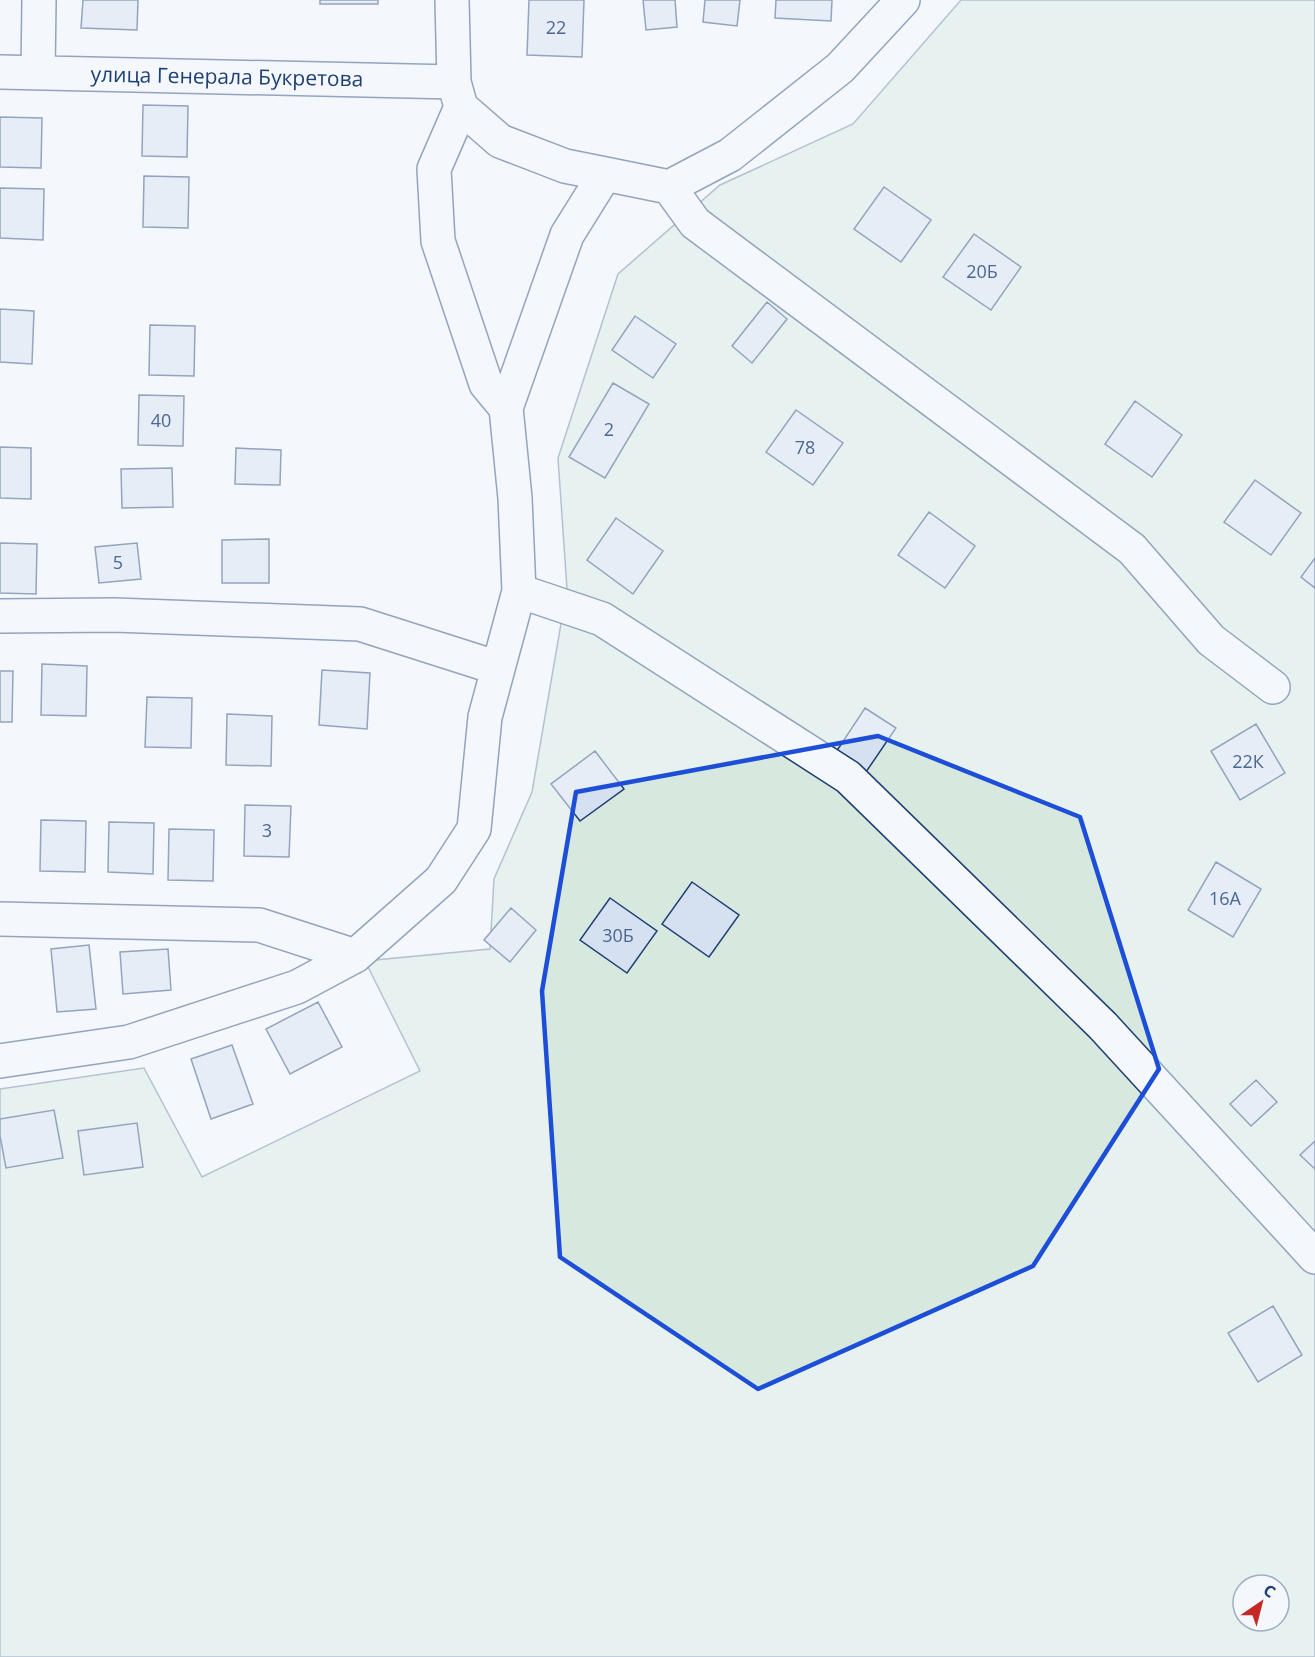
<svg xmlns="http://www.w3.org/2000/svg" width="1315" height="1657" font-family="'Open Sans',sans-serif">
<style>
.green{fill:#d7e8df;stroke:#687fa3;stroke-width:1.5;fill-rule:evenodd}
.building{fill:#d5e0f0;stroke:#1d3f73;stroke-width:1.5}
.lines{fill:none;stroke-linecap:round;stroke-linejoin:round}
.minor-casing{stroke:#1d3f73;stroke-width:36}
.minor{stroke:#f4f7fb;stroke-width:33}
.marked{fill:none;stroke:#1d4ed8;stroke-width:4.5;stroke-linejoin:round}
.labels{text-anchor:middle;stroke-width:4.5;stroke-linejoin:round;paint-order:stroke}
.number-label{font-size:18px;fill:#4b6792}
.street-label{font-size:21px;fill:#1d3f73;stroke:#f4f7fb}
</style>
<rect width="100%" height="100%" fill="#f4f7fb"/>
<path class="green" d="M961,0H1315V1657H0V1089L144,1068L202,1177L420,1071L365,961L490,949L494,879L532,792L567,589L558,458L618,274L720,185L853,124ZM1243,1585H1279V1621H1243Z"/>
<path class="building" d="M83,0H138L137,30L81,28Z
M320,0H378V4H320Z
M529,0H584L582,57L527,55Z
M643,0H675L677,27L646,30Z
M705,0H740L737,26L703,22Z
M776,0H832L831,21L775,18Z
M143,105L188,106L187,157L142,156Z
M0,117L42,118L41,168L0,167Z
M144,176L189,177L188,228L143,227Z
M884,187L931,220L901,262L854,229Z
M0,188L44,189L43,240L0,238Z
M974,234L1021,267L991,310L943,277Z
M767,302L787,319L752,363L732,346Z
M0,309L34,311L32,364L0,362Z
M635,316L676,344L653,378L612,350Z
M150,325L195,326L194,376L149,375Z
M613,383L649,404L605,478L569,457Z
M139,395L184,396L183,446L138,445Z
M1135,401L1182,435L1152,477L1105,444Z
M796,410L843,443L813,485L766,452Z
M0,447L31,448V499L0,498Z
M236,448L281,450L280,485L235,484Z
M172,468L173,507L122,508L121,469Z
M1255,480L1301,513L1271,555L1224,522Z
M929,512L975,546L945,588L898,555Z
M616,518L663,551L633,594L587,560Z
M269,539V583H222V540Z
M0,543L37,544L36,594L0,593Z
M137,543L141,579L99,583L95,547Z
M1315,558V588L1301,577Z
M42,664L87,666L86,716L41,715Z
M322,670L370,673L367,729L319,725Z
M0,671H13L12,722H0Z
M147,697L192,698L191,748L145,747Z
M865,708L896,728L866,772L836,752Z
M227,714L272,716L271,766L226,765Z
M1256,724L1285,773L1240,800L1211,751Z
M595,751L624,789L580,821L551,784Z
M245,805L291,806L289,857L244,856Z
M41,820L86,821L85,872L40,871Z
M109,822L154,823L153,874L108,872Z
M169,829L214,830L213,881L168,880Z
M1216,862L1261,889L1233,937L1188,910Z
M692,882L739,915L709,957L662,924Z
M610,898L657,931L627,973L580,940Z
M511,908L536,930L510,962L484,940Z
M89,945L96,1009L57,1012L51,949Z
M168,949L171,990L123,994L120,952Z
M318,1002L342,1047L290,1074L266,1029Z
M232,1045L253,1104L211,1119L191,1059Z
M1256,1080L1277,1102L1251,1126L1230,1104Z
M54,1110L63,1158L6,1168L0,1136V1119Z
M137,1123L143,1167L84,1175L78,1131Z
M1315,1141V1169L1300,1155Z
M1273,1306L1302,1355L1258,1382L1228,1333Z"/>
<g class="lines">
<defs>
<path id="minor" d="M452,0L454,82L461,107L500,141L565,166L605,174
M0,72L454,82
M38,73L39,0
M461,107L434,169L438,241L486,384L506,408
M669,187L695,223L1132,549L1211,640L1273,687
M519,591L602,619L848,777L1103,1026L1315,1257
M0,616L115,615L360,624L498,668
M0,919L259,925L355,956
M0,1061L129,1042L297,987L355,956L441,880L474,829L485,717L519,591L515,498L506,408L567,235L605,174L669,187L730,155L840,68L903,0"/>
</defs>
<use href="#minor" class="minor-casing"/>
<use href="#minor" class="minor"/>
</g>
<path d="M0 0H1315V1657H0ZM878,736L1080,817L1159,1069L1033,1266L758,1389L560,1257L542,991L576,792Z" fill="#f4f7fb" fill-opacity=".55" fill-rule="evenodd"/>
<path class="marked" d="M878,736L1080,817L1159,1069L1033,1266L758,1389L560,1257L542,991L576,792Z"/>
<g class="labels">
<g class="number-label">
<text x="556" y="34">22</text>
<text x="982" y="278">20Б</text>
<text x="161" y="427">40</text>
<text x="609" y="436">2</text>
<text x="805" y="454">78</text>
<text x="118" y="569">5</text>
<text x="1248" y="768">22К</text>
<text x="267" y="837">3</text>
<text x="1225" y="905">16А</text>
<text x="618" y="942">30Б</text>
</g>
<g class="street-label">
<text transform="translate(227 77) rotate(1)" y="7">улица Генерала Букретова</text>
</g>
</g>
<g transform="translate(1261 1603) rotate(35)"><circle r="28" fill="#f4f7fb" stroke="#9eadc5" stroke-width="1.5"/>
<path d="M0-4.5L10 22L0 15L-10 22Z" fill="#c62828"/>
<text y="-9" font-size="16" font-weight="bold" text-anchor="middle" fill="#1d3f73">С</text>
</g>
</svg>
